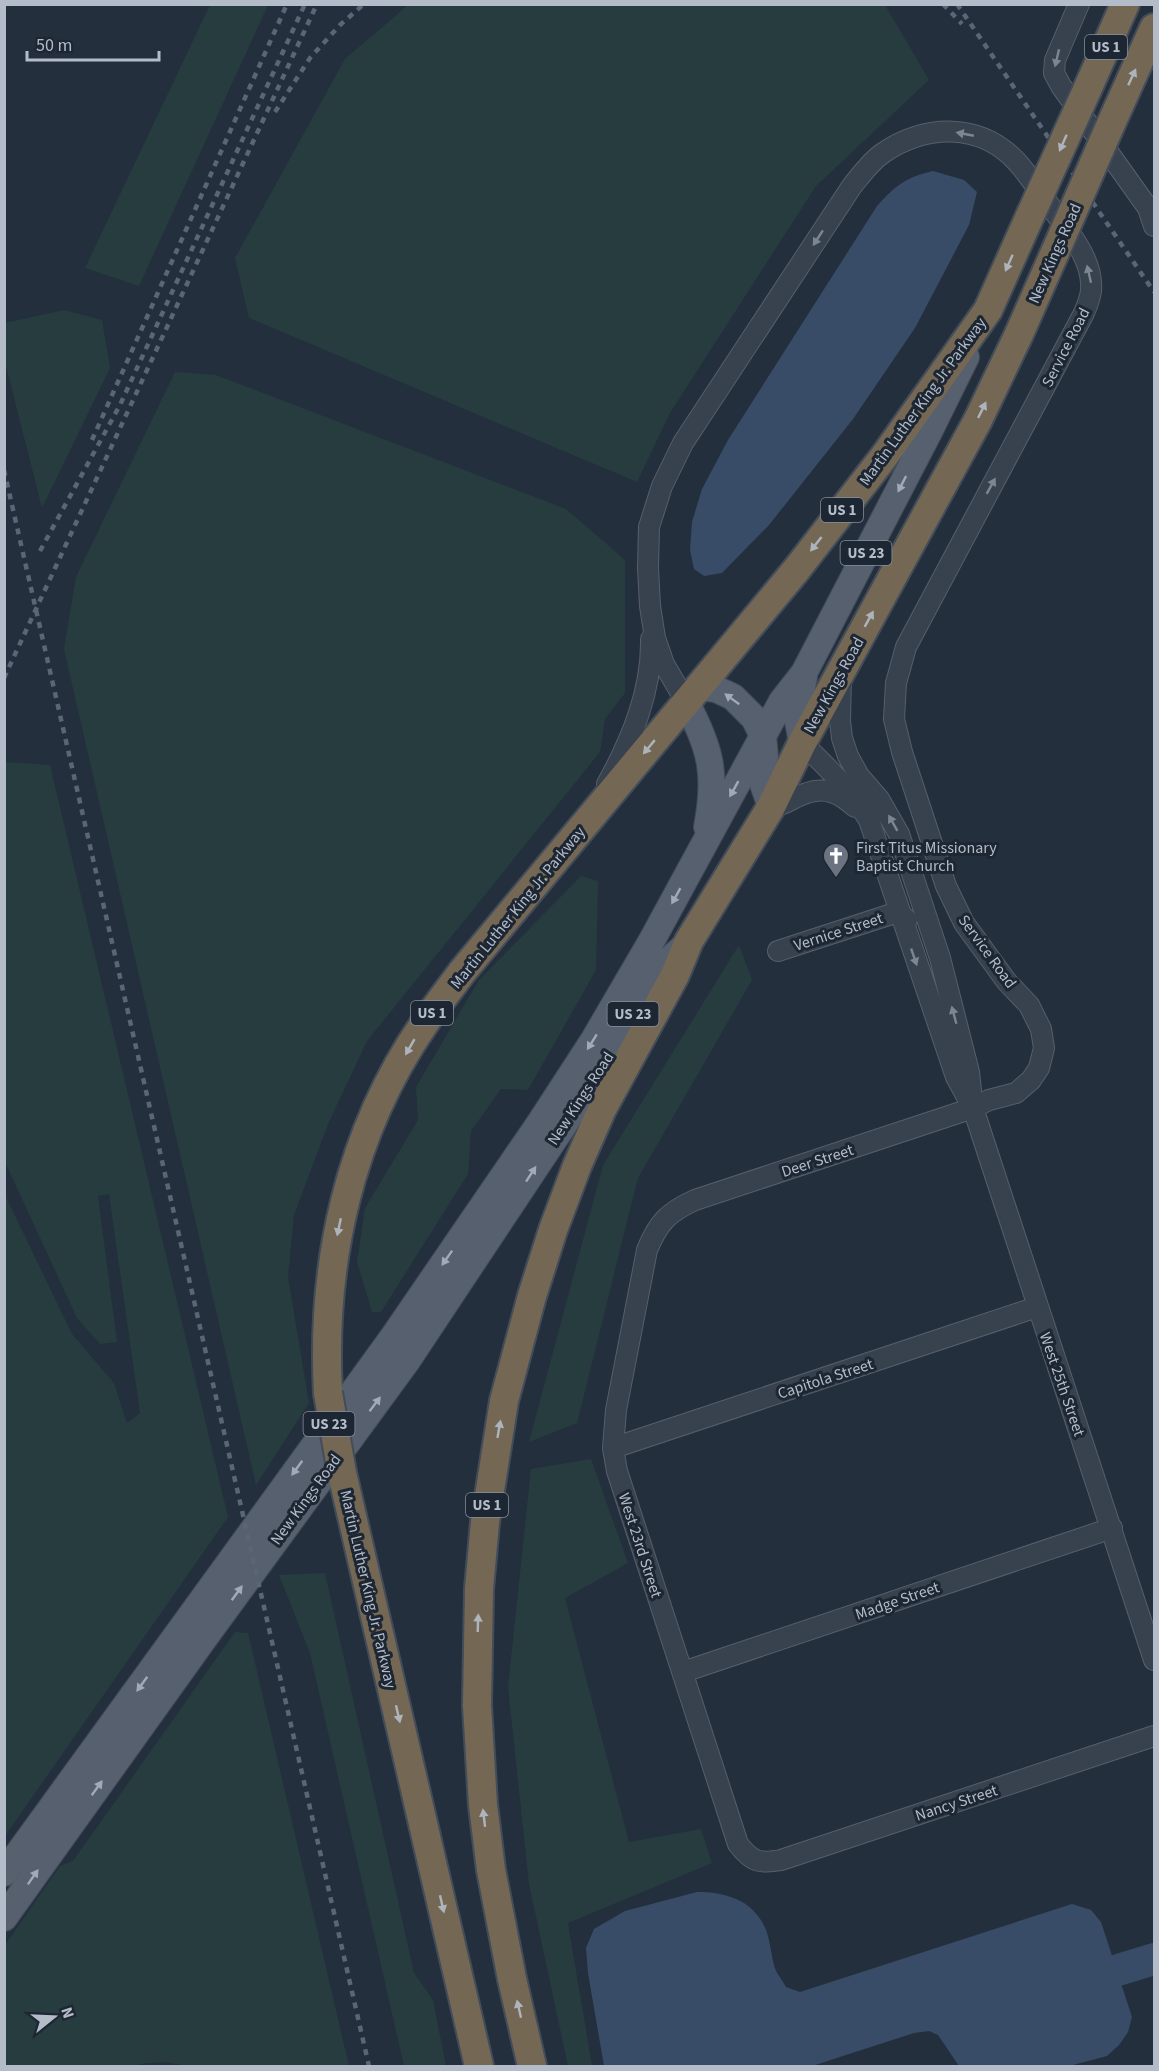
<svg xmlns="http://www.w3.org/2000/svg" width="1159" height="2071" font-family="'Source Sans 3',sans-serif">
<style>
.green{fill:#263c3f}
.water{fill:#394c67}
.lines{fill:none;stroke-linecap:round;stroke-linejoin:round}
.river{stroke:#394c67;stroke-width:32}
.minor-casing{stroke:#565f6c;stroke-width:22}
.major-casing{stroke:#414a57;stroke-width:28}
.highway-casing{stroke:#434c59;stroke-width:32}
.minor{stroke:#38414e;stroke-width:20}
.major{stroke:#56606e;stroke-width:26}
.highway{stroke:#746855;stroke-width:28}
.rail{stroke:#5a6575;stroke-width:4.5;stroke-dasharray:6 6;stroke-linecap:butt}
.highway-bridge-casing{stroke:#434c59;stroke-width:32;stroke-linecap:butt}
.highway-bridge{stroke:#746855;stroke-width:28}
.oneway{fill:#7c8592}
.oneway2{fill:#aeb4bd}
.oneway3{fill:#a1aab7}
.labels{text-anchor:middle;stroke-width:6;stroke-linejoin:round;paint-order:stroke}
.shield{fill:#1d2633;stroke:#878f9c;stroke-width:1.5}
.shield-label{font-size:15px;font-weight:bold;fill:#b4bcc9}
.street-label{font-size:16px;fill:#b4bcc9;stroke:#1d2633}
.poi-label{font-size:16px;fill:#b4bcc9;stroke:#1d2633;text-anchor:start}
</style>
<rect width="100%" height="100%" fill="#242f3e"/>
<path class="green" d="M210,5H268L139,286L85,268Z
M408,5H885L929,80L816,186L670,413L637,482L249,318L235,258L345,59Z
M64,310L102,320L110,368L42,508L5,362V323Z
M175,372L216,375L566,509L625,560V693L605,719L600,752L367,1041L328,1124L294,1215L288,1277L309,1403L256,1485L64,649L76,577Z
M5,762L50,765L228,1517L5,1836V1195L72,1334L114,1383L127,1423L140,1413L109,1194L98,1196L117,1342L100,1344L77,1318L5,1162Z
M581,876L598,881L596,970L528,1090L501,1089L471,1131L468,1174L381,1312H372L357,1262L365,1208L418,1120L416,1087L479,980Z
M739,945L752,980L638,1178L577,1423L529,1442L603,1165Z
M591,1459L628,1563L565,1598L629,1842L701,1829L712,1863L568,1923L592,2066H568L529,1884L508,1687L531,1469Z
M325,1573L414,1973L433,2000L446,2066H404L310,1653L279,1575Z
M235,1632L248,1633L349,2066H188L164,2062L139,2064L138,2066H5V1945L60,1866L73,1861Z"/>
<path class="water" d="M933,171L964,180L977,192L969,225L915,328L853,419L769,525L722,573L704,576L694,569L690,550L692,522L702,489L728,440L877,206C895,186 906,177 933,171Z
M697,1892C726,1892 754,1900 766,1930C771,1943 771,1958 776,1971C779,1976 783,1982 786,1987L800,1992L1072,1904L1091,1910L1101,1922L1132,2017L1128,2032L1119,2045L1107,2056L1069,2066H959L938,2035L929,2031L914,2033L812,2066H604L588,1973L586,1948L594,1929L625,1911Z"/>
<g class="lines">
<path class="river" d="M1118,1970L1154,1959"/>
<defs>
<path id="minor" d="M1079,4L1055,60L1054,73L1061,86L1148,208L1154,226
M841,676L840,721L842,738L848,756L859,776L879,799L899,834L940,958L969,1072L972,1100
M686,702L664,664L655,638L650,606L648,568L649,527L662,486L683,443L852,186C861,175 871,161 883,153C926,124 980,122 1017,162C1029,175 1039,192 1050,206C1067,230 1094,259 1091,291C1090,298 1087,306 1084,313L906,647L896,683L894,719L902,752L946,886L964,923L1007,982L1029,1005L1041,1029L1044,1048L1039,1068L1031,1080L1016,1093L989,1100L973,1108L695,1200C668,1212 658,1223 647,1250L616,1410L613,1448L617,1471L738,1844C752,1862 759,1864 781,1860L1154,1736
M802,743C827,767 851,790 869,820L956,1077L973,1108L1154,1660
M607,784C632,739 652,690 651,639
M771,807C785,806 793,797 807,793C826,786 841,794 855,807
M778,951L898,912L907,920
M613,1448L1037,1307
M683,1672L1112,1528"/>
<path id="major" d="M699,687L716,689L733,697L754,718L763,736L765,757L763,784L771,807
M686,702C711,749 717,774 707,827
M802,743L797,716L804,677
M4,1873L393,1337L541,1121L593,1041L652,940L782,701L804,673L929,432L966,357
M4,1918L203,1640L407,1361L585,1093L667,962L687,944"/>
<path id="highway" d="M1087,90L1125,4
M1110,126L1154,28
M328,1393C321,1263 349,1133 424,1024C436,1006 449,990 462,972L797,569L886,454L988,310L1030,216
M342,1473L479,2066
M532,2066L512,1979L491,1870L483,1805L477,1705L479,1589L485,1522L504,1401L532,1296L553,1230L577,1166L602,1109L675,975L689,941L771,807L802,743L978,420L1019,334L1056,250"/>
</defs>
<use href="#minor" class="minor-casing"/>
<use href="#major" class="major-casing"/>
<use href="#highway" class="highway-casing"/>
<use href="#minor" class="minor"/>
<use href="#major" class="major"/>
<use href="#highway" class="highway"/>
<path class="rail" d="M943,4L962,24
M957,4L1154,292
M275,112L310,58L340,25L364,4
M92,440L287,4
M4,470L369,2066
M40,551L120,405L305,4
M4,678L317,4"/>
<defs>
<path id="highway-bridge" d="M1030,216L1087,90
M1056,250L1110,126
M328,1393L342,1473"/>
</defs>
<use href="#highway-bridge" class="highway-bridge-casing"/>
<use href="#highway-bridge" class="highway-bridge"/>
</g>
<defs><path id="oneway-solid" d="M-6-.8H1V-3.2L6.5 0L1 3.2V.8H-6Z" transform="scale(1.5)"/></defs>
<g class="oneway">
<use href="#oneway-solid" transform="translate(1057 58) rotate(103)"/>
<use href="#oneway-solid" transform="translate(965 134) rotate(-169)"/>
<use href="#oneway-solid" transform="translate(818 238) rotate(123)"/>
<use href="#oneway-solid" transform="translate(1089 274) rotate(-103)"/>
<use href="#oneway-solid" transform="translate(991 486) rotate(-61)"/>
<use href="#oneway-solid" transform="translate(893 823) rotate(-119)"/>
<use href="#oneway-solid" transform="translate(914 957) rotate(71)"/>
<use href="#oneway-solid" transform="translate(954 1015) rotate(-105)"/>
</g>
<g class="oneway2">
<use href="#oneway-solid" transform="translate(1132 77) rotate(-65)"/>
<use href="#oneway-solid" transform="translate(1063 143) rotate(114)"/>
<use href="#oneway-solid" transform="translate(1009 263) rotate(114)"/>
<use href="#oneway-solid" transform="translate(982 410) rotate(-64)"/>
<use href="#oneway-solid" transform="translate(816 544) rotate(128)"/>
<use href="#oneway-solid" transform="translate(869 619) rotate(-61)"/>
<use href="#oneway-solid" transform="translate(649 747) rotate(130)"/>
<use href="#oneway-solid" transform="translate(410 1047) rotate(120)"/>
<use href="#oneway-solid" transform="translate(339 1227) rotate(102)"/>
<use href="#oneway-solid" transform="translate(499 1429) rotate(-80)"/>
<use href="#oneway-solid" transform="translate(478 1623) rotate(-88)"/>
<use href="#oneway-solid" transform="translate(398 1714) rotate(77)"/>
<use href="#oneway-solid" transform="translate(484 1818) rotate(-97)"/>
<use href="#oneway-solid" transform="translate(442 1904) rotate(77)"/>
<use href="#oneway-solid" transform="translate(519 2009) rotate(-103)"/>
</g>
<g class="oneway3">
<use href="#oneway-solid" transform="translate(902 484) rotate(117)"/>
<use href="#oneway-solid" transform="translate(732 699) rotate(-144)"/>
<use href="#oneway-solid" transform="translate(734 789) rotate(119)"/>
<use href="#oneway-solid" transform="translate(676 896) rotate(119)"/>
<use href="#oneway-solid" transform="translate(592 1042) rotate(122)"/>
<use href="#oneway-solid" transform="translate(531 1174) rotate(-57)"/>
<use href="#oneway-solid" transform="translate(447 1258) rotate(125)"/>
<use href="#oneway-solid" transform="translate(375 1404) rotate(-53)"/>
<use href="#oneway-solid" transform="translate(297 1468) rotate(126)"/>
<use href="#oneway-solid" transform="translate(237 1593) rotate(-54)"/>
<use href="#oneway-solid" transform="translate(142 1684) rotate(126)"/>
<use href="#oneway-solid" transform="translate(97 1788) rotate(-54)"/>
<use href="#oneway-solid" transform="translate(33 1877) rotate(-55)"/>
</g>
<defs>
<symbol id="church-pin" viewBox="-11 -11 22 30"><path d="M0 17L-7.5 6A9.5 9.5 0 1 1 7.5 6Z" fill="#6b7280" stroke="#1d2633"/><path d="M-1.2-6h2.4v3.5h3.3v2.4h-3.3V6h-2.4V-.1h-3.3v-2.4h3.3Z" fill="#fff"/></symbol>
</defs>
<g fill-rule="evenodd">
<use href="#church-pin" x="821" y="841" width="30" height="40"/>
</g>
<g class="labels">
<g class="shield">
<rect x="1085" y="35" width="42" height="24" rx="4.5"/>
<rect x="821" y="498" width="42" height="24" rx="4.5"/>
<rect x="840.5" y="541" width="51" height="24" rx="4.5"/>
<rect x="411" y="1001" width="42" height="24" rx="4.5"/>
<rect x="607.5" y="1002" width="51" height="24" rx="4.5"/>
<rect x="303.5" y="1412" width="51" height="24" rx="4.5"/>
<rect x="466" y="1493" width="42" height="24" rx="4.5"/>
</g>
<g class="shield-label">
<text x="1106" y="52">US 1</text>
<text x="842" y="515">US 1</text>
<text x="866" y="558">US 23</text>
<text x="432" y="1018">US 1</text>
<text x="633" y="1019">US 23</text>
<text x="329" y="1429">US 23</text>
<text x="487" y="1510">US 1</text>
</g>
<g class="street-label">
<text transform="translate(1054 253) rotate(-66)" y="6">New Kings Road</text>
<text transform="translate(1065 347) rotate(-63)" y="6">Service Road</text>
<text transform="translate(922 401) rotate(-54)" y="6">Martin Luther King Jr. Parkway</text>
<text transform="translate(833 685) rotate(-61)" y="6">New Kings Road</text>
<text transform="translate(517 907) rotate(-51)" y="6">Martin Luther King Jr. Parkway</text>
<text transform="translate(838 931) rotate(-18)" y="6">Vernice Street</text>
<text transform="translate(988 951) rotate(54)" y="6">Service Road</text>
<text transform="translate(580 1098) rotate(-57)" y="6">New Kings Road</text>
<text transform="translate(817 1160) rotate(-18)" y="6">Deer Street</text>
<text transform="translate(825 1378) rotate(-18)" y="6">Capitola Street</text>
<text transform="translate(1063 1384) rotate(71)" y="6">West 25th Street</text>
<text transform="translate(305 1499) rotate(-54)" y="6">New Kings Road</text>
<text transform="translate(641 1545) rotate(72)" y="6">West 23rd Street</text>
<text transform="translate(369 1589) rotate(77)" y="6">Martin Luther King Jr. Parkway</text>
<text transform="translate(897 1600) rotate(-19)" y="6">Madge Street</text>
<text transform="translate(956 1802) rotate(-18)" y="6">Nancy Street</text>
</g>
<g class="poi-label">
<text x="856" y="853">First Titus Missionary<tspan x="856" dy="18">Baptist Church</tspan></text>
</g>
</g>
<rect width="1159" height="2071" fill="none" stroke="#b4bcc9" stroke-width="12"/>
<g transform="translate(54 2017) rotate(72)" stroke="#1d2633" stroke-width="4.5" paint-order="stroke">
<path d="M0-4.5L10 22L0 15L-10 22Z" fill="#b4bcc9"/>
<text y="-9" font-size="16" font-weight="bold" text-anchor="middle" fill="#b4bcc9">N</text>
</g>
<path d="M27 51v9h132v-9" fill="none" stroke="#b4bcc9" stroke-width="3"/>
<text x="36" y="51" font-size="18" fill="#b4bcc9" stroke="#1d2633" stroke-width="4.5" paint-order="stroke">50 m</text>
</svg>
